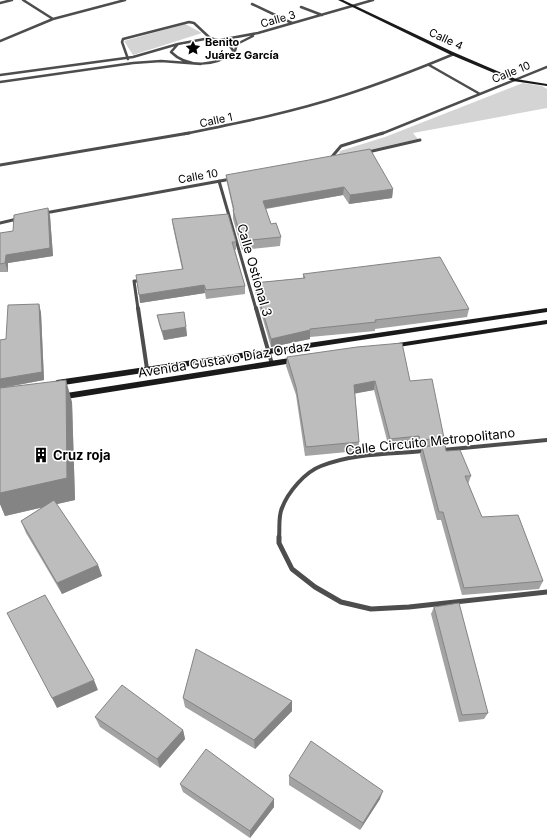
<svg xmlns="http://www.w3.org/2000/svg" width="547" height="840" font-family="Inter,sans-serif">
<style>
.green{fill:#d4d4d4}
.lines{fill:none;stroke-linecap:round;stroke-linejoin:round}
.street-far3{stroke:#4d4d4d;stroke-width:2.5}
.street-far2{stroke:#4d4d4d;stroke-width:3}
.street-far1{stroke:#4d4d4d;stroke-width:4}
.street{stroke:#4d4d4d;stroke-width:5}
.secondary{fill:#1a1a1a;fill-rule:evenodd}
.wall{fill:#a3a3a3}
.shaded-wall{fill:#848484}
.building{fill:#bdbdbd;stroke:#848484}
.labels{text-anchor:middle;stroke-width:3;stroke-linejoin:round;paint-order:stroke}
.far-street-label{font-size:11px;fill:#000;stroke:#fff}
.far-poi-label{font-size:11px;font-weight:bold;fill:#000;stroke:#fff;text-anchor:start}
.street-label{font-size:13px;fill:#000;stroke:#fff}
.poi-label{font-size:13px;font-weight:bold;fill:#000;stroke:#fff;text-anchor:start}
</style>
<rect width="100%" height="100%" fill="#fff"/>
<path class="green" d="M185,24L202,33L133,55L124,41Z
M523,83L542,86L547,89V108L413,133L418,139L338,157L340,151L385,137Z"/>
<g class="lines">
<path class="street-far3" d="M23,0L53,19
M0,3L12,0
M252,4L292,23
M301,7L322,15
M210,38L228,43L234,52C216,66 188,69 171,52L178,44Z
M220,40L258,33L373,0
M0,41L53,19L125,0
M235,51L237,44L253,36
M128,59L122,42L123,39L189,22L194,23L210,38
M429,65L480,94
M0,75L133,57L178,44
M0,82L133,63L161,61L201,64
M184,134C238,123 293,112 345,95C382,83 418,69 454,54
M381,134L547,67"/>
<path class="street-far2" d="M368,152L420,140
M330,159L341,146L383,133
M0,165L189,133
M219,181L256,309
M45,213L231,179
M0,223L17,219
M138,309L134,281H141"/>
<path class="street-far1" d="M138,308L147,369
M256,308L272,364
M442,450L547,440
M279,538C280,529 278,516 282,508C288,492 305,472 321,466C353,453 391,454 425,451"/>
<path class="street" d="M279,537V543L292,569L315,587L341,602L371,609L409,607L547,592"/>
<path class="secondary" d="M338,0H343L453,52L516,79L547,84V86L513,81L449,54Z
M547,308V312L57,386L53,383L57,380Z
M547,320V324L392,348L388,346L392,344Z
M296,357L300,360L299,362L60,400L56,397L60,394Z"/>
</g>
<path class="wall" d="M226,175L393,189L392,198L349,204L343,195L266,209L271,224L281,237L280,246L242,250L233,219V210L227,183Z
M48,208L50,216L53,256L8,263V272H0V233L13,231Z
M172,219L236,242V250H235L245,286V294L206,299L205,293L140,303L182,269L173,227Z
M303,274L469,309L467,317L375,329V331L310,337V339L271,347L255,292L254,283L303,278Z
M39,304L41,313L44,380L8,387L72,402L75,500L56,504L98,565L102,576L62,594L26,533L21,521L43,507L5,516L0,504V340L6,339Z
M157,315L186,327L187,336L164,340L159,324Z
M287,357L410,381L444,438L442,445L446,451L471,476L468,484L482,517L543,581L539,589L462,595L441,520H437L420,455L422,448H418L417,445L389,448L374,390L355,393L359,442L358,451L305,456L296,395L286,366Z
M434,607L488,713L484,719L459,722L431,614Z
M183,698L292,711L255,749L185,707Z
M95,717L183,730L185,739L160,768L100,727Z
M289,776L380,799L360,830L289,785Z
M180,784L274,799V807L250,838L183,792Z"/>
<path class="shaded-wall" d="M344,187L343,195L263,209V201Z
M393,189L392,198L349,204L350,195Z
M48,208L50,216L53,256L8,263V272L5,263L6,255Z
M204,285L205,293L140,303L139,295Z
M39,304L41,313L44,380L0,388V379Z
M186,327L187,336L164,340L162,331Z
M310,330V339L271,347V339Z
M66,380L72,402L75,500L5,516L0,504V493Z
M375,381L374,390L353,394L354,385Z
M98,565L102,576L62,594L57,583Z
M94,680L98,690L57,708L52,698Z
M292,701V711L255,749L254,740Z
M183,730L185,739L160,768L157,759Z
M383,791L380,799L360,830L363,823Z
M274,799V807L250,838V831Z"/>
<path class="building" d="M370,149L393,189L350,195L344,187L263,201L271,224L276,223L281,237L242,241L233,210H234L226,175Z
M48,208L50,248L6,255L5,263L0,264V233L13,231L14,215Z
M228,214L236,242H232L245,286L206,290L204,285L139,295L136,275L183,269L172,219Z
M440,257L469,309L375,320L376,322L310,329V330L271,339L254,283L305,278L303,274Z
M39,304L42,372L0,379V340L6,339L8,305Z
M184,312L186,327L162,331L157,315Z
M402,343L410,381L432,379L444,438L420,440L419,436L390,439L375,381L354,385L359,442L306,447L296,387L287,357L357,347Z
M66,380L67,478L0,493V388Z
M445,444L446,451L460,450L471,476H465L482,517L518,515L543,581L464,588L443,512H439L422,447Z
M54,500L98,565L57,583L21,521Z
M45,595L94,680L52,698L7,613Z
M459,603L488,713L462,715L434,607Z
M196,649L292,701L254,740L183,698Z
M122,685L183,730L157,759L95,717Z
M311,741L383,791L363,823L289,776Z
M206,749L274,799L250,831L180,784Z"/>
<defs>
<symbol id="sight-bare" viewBox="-9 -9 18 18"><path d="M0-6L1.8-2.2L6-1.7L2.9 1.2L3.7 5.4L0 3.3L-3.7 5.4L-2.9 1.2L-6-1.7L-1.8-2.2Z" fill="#000" stroke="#fff" stroke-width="2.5" paint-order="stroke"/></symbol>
<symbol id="building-bare" viewBox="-9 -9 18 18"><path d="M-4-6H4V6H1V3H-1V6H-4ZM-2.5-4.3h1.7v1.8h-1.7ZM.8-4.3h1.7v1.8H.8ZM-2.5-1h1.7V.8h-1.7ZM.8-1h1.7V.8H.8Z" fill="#000" stroke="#fff" stroke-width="2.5" paint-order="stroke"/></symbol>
</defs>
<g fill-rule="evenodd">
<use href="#sight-bare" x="182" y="37" width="22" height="22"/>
<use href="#building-bare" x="30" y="444" width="22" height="22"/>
</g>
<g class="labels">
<g class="far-street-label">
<text transform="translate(278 19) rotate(-16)" y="4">Calle 3</text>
<text transform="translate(446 39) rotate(25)" y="4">Calle 4</text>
<text transform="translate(511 72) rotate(-22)" y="4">Calle 10</text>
<text transform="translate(216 120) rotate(-12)" y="4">Calle 1</text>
<text transform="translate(198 176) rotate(-10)" y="4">Calle 10</text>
</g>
<g class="far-poi-label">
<text x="205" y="46">Benito<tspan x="205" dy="13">Juárez García</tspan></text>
</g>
<g class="street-label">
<text transform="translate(255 270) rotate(74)" y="5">Calle Ostional 3</text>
<text transform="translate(224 359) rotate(-9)" y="5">Avenida Gustavo Díaz Ordaz</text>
<text transform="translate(430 441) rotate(-6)" y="5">Calle Circuito Metropolitano</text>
</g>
<g class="poi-label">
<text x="53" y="460">Cruz roja</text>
</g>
</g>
</svg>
